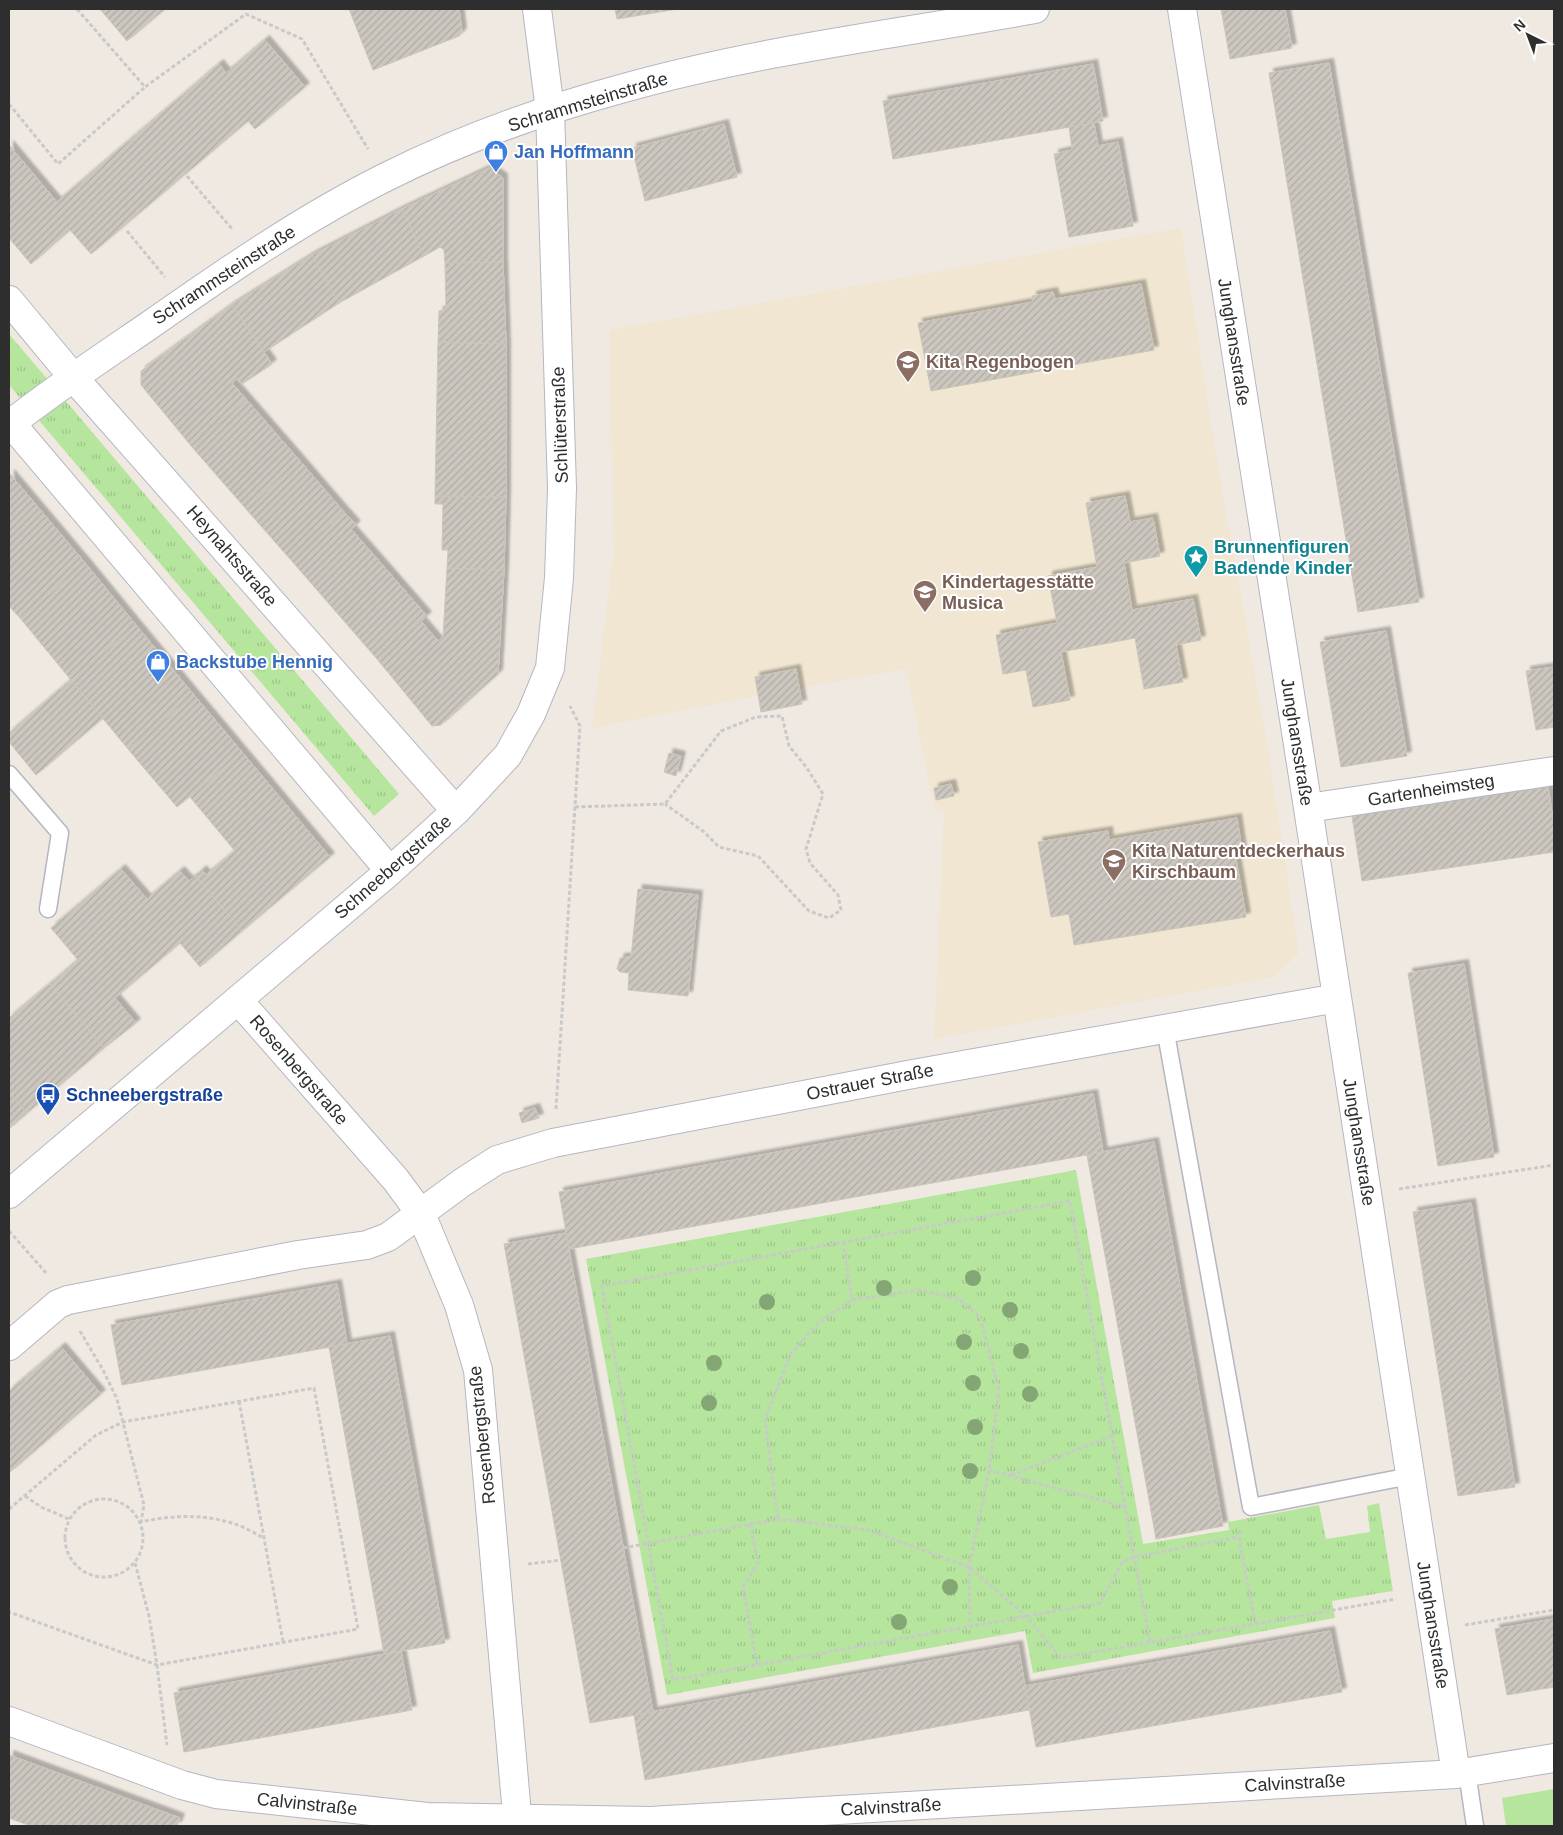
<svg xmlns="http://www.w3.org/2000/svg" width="1563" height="1835" font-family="Helvetica,sans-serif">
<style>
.education{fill:#f0e6d1}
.grass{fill:url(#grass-tufts)}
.garden{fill:#b6e59e}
.building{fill:url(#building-hatch);stroke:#cbc5ba;filter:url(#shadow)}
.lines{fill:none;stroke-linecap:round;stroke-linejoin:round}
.lane-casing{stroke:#b4b7c1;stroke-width:19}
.street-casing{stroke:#b4b7c1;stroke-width:30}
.secondary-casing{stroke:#b4b7c1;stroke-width:30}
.path{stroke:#c9c9c9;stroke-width:3;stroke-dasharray:4 2.5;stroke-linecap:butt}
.lane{stroke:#fff;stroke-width:16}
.street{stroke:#fff;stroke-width:28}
.secondary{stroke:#fff;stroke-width:28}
.tree{fill:#84a574}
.labels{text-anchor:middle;stroke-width:4;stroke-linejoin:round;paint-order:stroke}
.street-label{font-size:18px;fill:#2e2e2e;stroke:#fff}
.shop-label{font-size:18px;font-weight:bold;fill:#366cbe;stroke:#fff;text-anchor:start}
.education-label{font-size:18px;font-weight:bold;fill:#785e54;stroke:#fff;text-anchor:start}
.culture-label{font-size:18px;font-weight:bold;fill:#0d838f;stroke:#fff;text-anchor:start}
.transit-label{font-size:18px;font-weight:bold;fill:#164399;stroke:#fff;text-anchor:start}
</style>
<defs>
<pattern id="grass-tufts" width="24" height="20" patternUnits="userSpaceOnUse" patternTransform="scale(1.25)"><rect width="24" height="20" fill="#b6e59e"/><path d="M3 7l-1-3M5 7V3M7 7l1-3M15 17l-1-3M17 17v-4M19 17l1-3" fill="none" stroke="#9dc588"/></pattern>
<pattern id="building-hatch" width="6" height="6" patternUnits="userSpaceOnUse" patternTransform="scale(1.25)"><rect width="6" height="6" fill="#cbc7bf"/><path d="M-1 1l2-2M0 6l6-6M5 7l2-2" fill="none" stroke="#afaba4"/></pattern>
<filter id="shadow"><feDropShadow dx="4.5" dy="-4.5" stdDeviation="1" flood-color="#0004"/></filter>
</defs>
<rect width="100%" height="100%" fill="#efe9e1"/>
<path class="education" d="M1181,228L1213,436L1267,744L1299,953L1274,977L934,1039L944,811L935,812L906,669L750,697L592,728L613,556L610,330Z"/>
<path class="grass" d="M9,334L399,794L374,816L9,385Z
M1076,1170L1143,1544L1229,1530L1228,1522L1319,1505L1326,1539L1370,1532L1367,1506L1379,1503L1393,1591L1332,1601L1335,1618L1033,1673L1025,1631L667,1695L586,1259Z"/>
<path class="garden" d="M1554,1789V1826H1506L1502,1798Z"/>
<path class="building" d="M100,9H165L127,41Z
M349,9H459L462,32L459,36L373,70Z
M615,9H678L617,19Z
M1221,9H1285L1292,48L1230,59Z
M265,40L305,87L255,129L248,121L91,254L70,230L31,264L9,238V145L57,202L219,64L226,73Z
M1329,63L1419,602L1358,612L1269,73Z
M1093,64L1103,121L893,159L883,101Z
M1094,123L1098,146L1118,142L1133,226L1069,237L1054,154L1072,150L1069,127Z
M724,124L737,177L645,201L632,148Z
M489,168L503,178V262L445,263L444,250L440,247L424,256L402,209Z
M402,209L424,256L339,303L312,255Z
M312,255L339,303L264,352L232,305Z
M503,262L506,344L438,342L439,311L446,310L445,263Z
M1141,284L1154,350L931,391L918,323L1033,302L1032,296L1053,292L1055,299Z
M232,305L272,364L242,384L238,378L232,383L246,399L192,447L141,385V371Z
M438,342L506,344V497L435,496Z
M246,399L300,461L246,509L192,447Z
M300,461L344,512L290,559L246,509Z
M10,474L86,564L20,618L9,606Z
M435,496L506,497L504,570L447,568L448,550H442L443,504H435Z
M1125,496L1130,522L1153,518L1160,556L1124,563L1132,610L1193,599L1201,640L1176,645L1183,682L1144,689L1135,638L1061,652L1070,700L1033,707L1026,670L1003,674L996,635L1057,623L1048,576L1097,567L1086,503Z
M344,512L356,525L351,529L427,616L377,659L290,559Z
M86,564L136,625L71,680L20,618Z
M447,568L504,570L498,674L441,725L432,726L377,659L421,621L438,641L443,637Z
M136,625L194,695L128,749L71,680Z
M1386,631L1407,756L1341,767L1320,642Z
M1554,667V727L1536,730L1526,671Z
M796,669L802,704L761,712L755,677Z
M71,680L103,718L36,775L9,742V733Z
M194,695L242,752L177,807L128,749Z
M242,752L330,857L242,931L196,876L202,870L206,875L235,851L190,797Z
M669,753L681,756L676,776L664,772Z
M951,784L954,796L936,800L934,788Z
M1548,787L1554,826V852L1362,881L1352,816Z
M1237,818L1243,857L1236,859L1246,917L1074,945L1069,914L1051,917L1038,842L1108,831L1109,840Z
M121,869L147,899L180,871L189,881L196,876L242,931L200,967L180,943L115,998L136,1023L104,1048L50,984L78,960L51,928Z
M638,889L698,895L688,996L628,990L629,973L620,972L617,969L620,958L631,957Z
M1464,964L1494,1157L1438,1166L1408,973Z
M50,984L104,1048L27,1113L9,1092V1018Z
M9,1092L27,1113L9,1129Z
M1093,1094L1103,1152L569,1249L559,1192Z
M535,1108L539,1118L522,1123L519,1113Z
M1154,1142L1223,1526L1156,1539L1087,1155Z
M1471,1203L1515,1487L1458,1496L1413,1212Z
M566,1233L653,1712L590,1723L504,1244Z
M337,1284L347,1344L122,1385L111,1325Z
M390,1336L445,1643L384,1654L329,1347Z
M61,1347L101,1394L9,1473V1391Z
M1554,1619V1687L1507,1695L1495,1629Z
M1330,1631L1342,1692L1036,1747L1025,1686Z
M1018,1645L1029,1710L645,1780L634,1715Z
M401,1651L412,1710L184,1752L174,1693Z
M9,1755L180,1818L177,1826H31L9,1818Z"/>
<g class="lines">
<defs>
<path id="lane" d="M9,774L60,833L48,909
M1165,1028L1251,1507L1410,1476
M1467,1772L1475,1826"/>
<path id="street" d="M1182,9L1308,808L1456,1774
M9,425C53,390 100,359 147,327C224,273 302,219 386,177C462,139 543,110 624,88C759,50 898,34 1035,9
M1308,808L1554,771
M238,1000L396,1180L421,1214L459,1305L478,1370L518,1826
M9,1346L58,1304L68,1300L298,1255L367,1245L388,1237L463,1182L497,1160L553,1143L913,1074L1337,998
M9,1721L182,1785L216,1794L427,1817L650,1821L1456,1774L1554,1758"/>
<path id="secondary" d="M9,300L73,377L456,811
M9,421L390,871
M9,1194L390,871L456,811L508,755L531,714L550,668L559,578L562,488L550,110L537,9"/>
</defs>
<use href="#lane" class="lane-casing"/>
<use href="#street" class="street-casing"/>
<use href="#secondary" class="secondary-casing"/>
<path class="path" d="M77,9L145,87L246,14L302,39L368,149
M9,104L58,164L145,87
M187,176L232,229
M127,231L165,277
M575,807L665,804L721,731L756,717L782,716L789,746L807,768L823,794L806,849L810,863L838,895L841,910L829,918L809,911L758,856L719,847L703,831L665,804
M556,1109L580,726L570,706
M1399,1189L1554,1165
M9,1231L47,1274
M843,1242L852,1300
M80,1331L103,1370L117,1399L144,1505L141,1522C171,1515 202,1514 232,1523C243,1526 254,1533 264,1538
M239,1401L283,1642
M989,1470L1125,1507
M1011,1475L1113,1436
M25,1496L41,1507L69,1519
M65 1538a39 39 0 1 1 78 0a39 39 0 1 1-78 0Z
M9,1509L96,1435L123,1422L314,1388L358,1629L157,1665L9,1612
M778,1519L765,1419L791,1354L818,1323L852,1300L920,1290L959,1299L980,1317L999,1390L989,1470L969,1567L970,1627
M750,1523L758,1563L743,1587L757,1665
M1241,1531L1239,1537L1255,1623
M623,1548L778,1519L868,1530L969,1567L1026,1616L1061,1658L1396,1599
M135,1563L149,1616L157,1665L167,1745
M528,1564L561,1560
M1465,1625L1554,1610
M1150,1642L1125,1507L1070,1201L602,1286L673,1680L1100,1603L1123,1561L1134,1557L1239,1537"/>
<use href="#lane" class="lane"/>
<use href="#street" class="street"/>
<use href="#secondary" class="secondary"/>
</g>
<g class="tree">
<circle cx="973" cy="1278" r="8"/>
<circle cx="884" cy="1288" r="8"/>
<circle cx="767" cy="1302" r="8"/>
<circle cx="1010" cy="1310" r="8"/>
<circle cx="964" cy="1342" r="8"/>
<circle cx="1021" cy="1351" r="8"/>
<circle cx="714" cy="1363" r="8"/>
<circle cx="973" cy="1383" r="8"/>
<circle cx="1030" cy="1394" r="8"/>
<circle cx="709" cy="1403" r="8"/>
<circle cx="975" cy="1427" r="8"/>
<circle cx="970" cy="1471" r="8"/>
<circle cx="950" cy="1587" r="8"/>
<circle cx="899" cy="1622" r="8"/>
</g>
<defs>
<symbol id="shop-pin" viewBox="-11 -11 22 30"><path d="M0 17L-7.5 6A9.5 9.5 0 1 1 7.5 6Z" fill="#3f7fe0" stroke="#fff"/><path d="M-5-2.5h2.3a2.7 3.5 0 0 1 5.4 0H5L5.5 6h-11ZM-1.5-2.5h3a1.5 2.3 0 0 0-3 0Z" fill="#fff"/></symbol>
<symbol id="school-pin" viewBox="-11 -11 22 30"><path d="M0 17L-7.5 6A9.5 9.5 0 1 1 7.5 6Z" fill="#8d6e63" stroke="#fff"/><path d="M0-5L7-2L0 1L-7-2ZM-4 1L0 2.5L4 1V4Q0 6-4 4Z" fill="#fff"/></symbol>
<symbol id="sight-pin" viewBox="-11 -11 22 30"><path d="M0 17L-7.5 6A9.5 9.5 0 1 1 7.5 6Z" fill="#0f9aa8" stroke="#fff"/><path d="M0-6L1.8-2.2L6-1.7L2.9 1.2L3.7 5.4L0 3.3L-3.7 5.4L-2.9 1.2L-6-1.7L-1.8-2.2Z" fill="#fff"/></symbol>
<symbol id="bus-pin" viewBox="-11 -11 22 30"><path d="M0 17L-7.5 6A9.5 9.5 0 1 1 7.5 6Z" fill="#1a4fb4" stroke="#fff"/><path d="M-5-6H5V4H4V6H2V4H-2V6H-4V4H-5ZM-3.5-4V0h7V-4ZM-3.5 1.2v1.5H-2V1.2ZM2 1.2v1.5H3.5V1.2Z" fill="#fff"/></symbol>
</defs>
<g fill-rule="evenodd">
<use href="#shop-pin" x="482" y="138" width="28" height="38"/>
<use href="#school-pin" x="894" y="348" width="28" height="38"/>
<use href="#sight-pin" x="1182" y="543" width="28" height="38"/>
<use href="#school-pin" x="911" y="578" width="28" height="38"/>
<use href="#shop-pin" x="144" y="648" width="28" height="38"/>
<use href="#school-pin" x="1100" y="847" width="28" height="38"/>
<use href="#bus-pin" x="34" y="1081" width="28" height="38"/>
</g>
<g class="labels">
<g class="street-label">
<text transform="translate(588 102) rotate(-17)" y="6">Schrammsteinstraße</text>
<text transform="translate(224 275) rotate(-33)" y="6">Schrammsteinstraße</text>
<text transform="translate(1234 342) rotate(81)" y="6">Junghansstraße</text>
<text transform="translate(560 425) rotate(-92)" y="6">Schlüterstraße</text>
<text transform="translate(232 556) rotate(49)" y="6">Heynahtsstraße</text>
<text transform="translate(1297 742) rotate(81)" y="6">Junghansstraße</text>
<text transform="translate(1431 790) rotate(-9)" y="6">Gartenheimsteg</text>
<text transform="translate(393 867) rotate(-41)" y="6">Schneebergstraße</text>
<text transform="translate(299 1070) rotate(49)" y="6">Rosenbergstraße</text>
<text transform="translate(870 1082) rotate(-11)" y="6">Ostrauer Straße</text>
<text transform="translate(1359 1142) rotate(81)" y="6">Junghansstraße</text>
<text transform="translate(482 1435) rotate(-96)" y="6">Rosenbergstraße</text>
<text transform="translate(1433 1625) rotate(81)" y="6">Junghansstraße</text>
<text transform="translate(1295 1783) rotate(-3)" y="6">Calvinstraße</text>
<text transform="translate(307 1804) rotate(6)" y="6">Calvinstraße</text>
<text transform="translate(891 1807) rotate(-3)" y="6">Calvinstraße</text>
</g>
<g class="shop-label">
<text x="514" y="158">Jan Hoffmann</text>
<text x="176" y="668">Backstube Hennig</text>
</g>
<g class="education-label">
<text x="926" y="368">Kita Regenbogen</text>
<text x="942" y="588">Kindertagesstätte<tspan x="942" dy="21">Musica</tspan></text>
<text x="1132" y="857">Kita Naturentdeckerhaus<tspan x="1132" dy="21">Kirschbaum</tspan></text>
</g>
<g class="culture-label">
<text x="1214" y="553">Brunnenfiguren<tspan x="1214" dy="21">Badende Kinder</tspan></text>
</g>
<g class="transit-label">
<text x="66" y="1101">Schneebergstraße</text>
</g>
</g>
<rect width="1563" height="1835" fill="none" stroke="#2e2e2e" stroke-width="20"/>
<g transform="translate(1528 35) rotate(318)" stroke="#ffffff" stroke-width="4" paint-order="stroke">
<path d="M0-4L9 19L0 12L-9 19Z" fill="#2e2e2e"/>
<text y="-8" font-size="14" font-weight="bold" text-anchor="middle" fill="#2e2e2e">N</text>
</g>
</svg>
